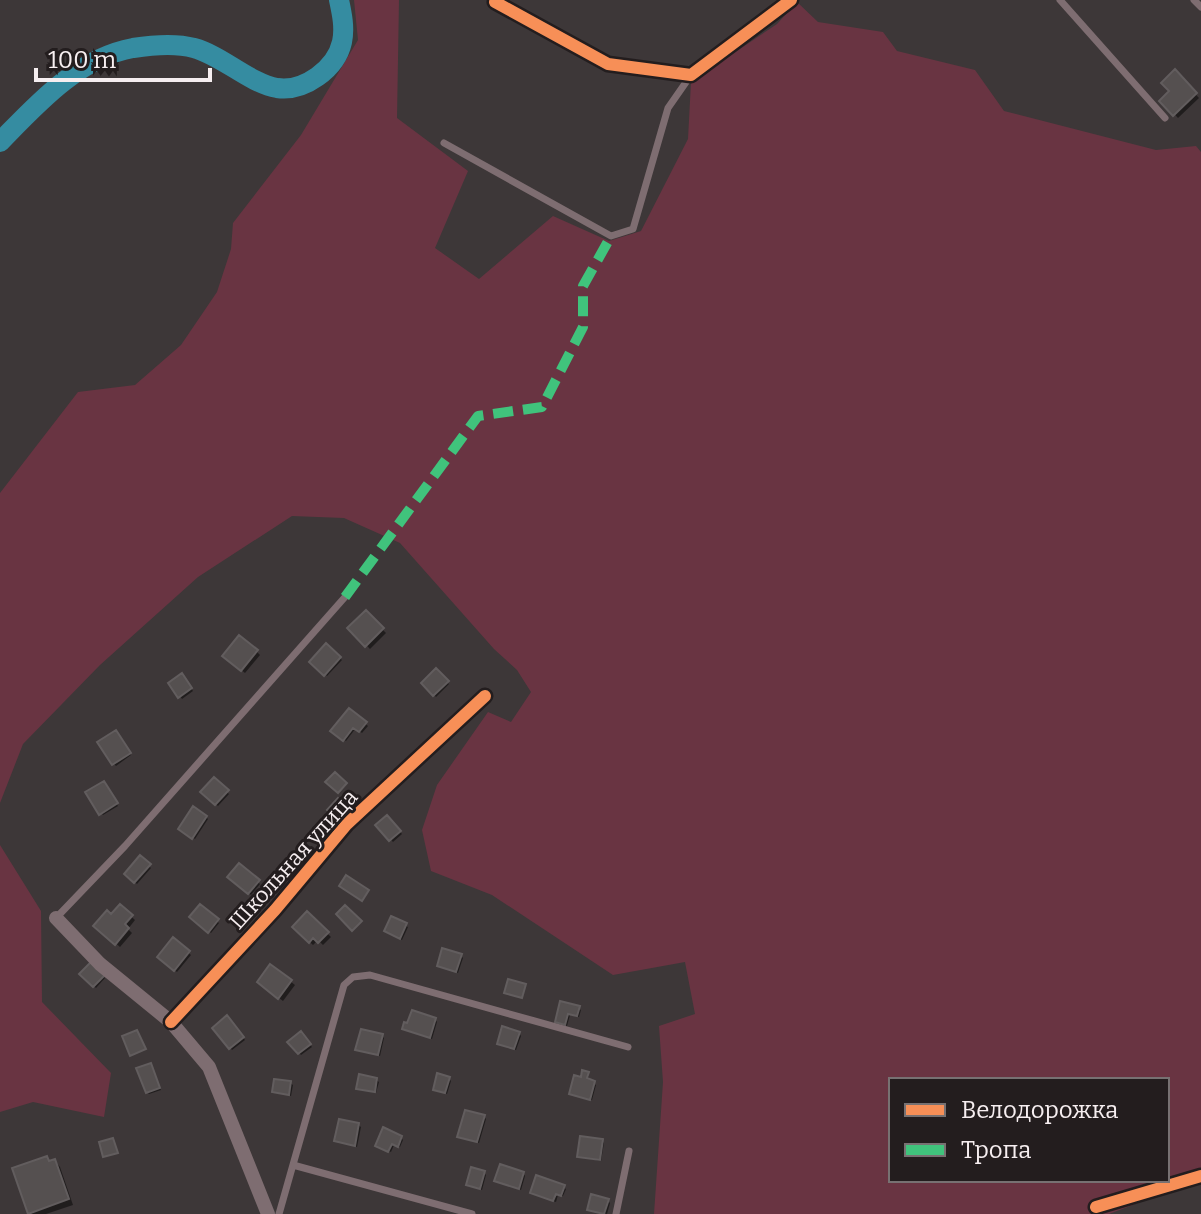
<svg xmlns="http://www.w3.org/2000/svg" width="1201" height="1214" font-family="Bitter,serif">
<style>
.green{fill:#693442;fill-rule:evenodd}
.shadow{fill:#0007}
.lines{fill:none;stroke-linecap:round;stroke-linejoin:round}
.river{stroke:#358ca1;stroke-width:20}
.building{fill:#555050;stroke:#625d5e;stroke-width:2}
.service{stroke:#7e6d71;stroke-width:7}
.minor{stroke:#7e6d71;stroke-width:14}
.quiet{stroke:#40c37c;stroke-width:10;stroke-dasharray:20 10;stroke-linecap:butt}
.cycleway-casing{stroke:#231d1e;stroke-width:17}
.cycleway{stroke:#f78f57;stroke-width:12}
.labels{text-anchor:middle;stroke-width:6;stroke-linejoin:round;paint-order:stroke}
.street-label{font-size:22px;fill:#f6eef0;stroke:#231d1e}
</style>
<rect width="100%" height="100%" fill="#3d3738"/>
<path class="green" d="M354,0H399L397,118L468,171L435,248L479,279L553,216L609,241L641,231L688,139L691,82L777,24L797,2L818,22L883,32L897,51L975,70L1004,111L1156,150L1196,146L1201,152V1179L1109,1214H654L663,1082L659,1026L695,1014L685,962L613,975L492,895L431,871L422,830L437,785L488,712L511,722L531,692L517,670L494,649L400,543L344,518L292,516L198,577L100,665L23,744L0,803V493L78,392L135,385L181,345L217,292L231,249L233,223L301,135L358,40ZM891,1080H1167V1180H891Z
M0,845L41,911L42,1002L111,1073L104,1117L33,1102L0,1112Z"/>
<path class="shadow" d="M1175,72L1199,98L1178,118L1162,101L1172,91Z
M366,613L386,633L370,649L350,628Z
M326,646L342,660L327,676L312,662Z
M256,651L260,655L245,673L228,659Z
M436,671L449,684L436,697L423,683Z
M184,678L193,691L182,699L171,683Z
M349,710L368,726L362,733L356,728L346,741L333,731Z
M117,735L131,755L116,766L114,764Z
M214,780L229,794L218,806L203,792Z
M106,786L118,806L103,815L101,813Z
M338,801L349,810L340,820L330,810Z
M206,817L208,819L195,839L182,831Z
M387,817L402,834L393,842L378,825Z
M141,858L151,868L137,884L126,874Z
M239,866L260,884L251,895L230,876Z
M120,906L135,920L128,929L132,933L120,947L96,926L111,917Z
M200,907L219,923L211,933L192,917Z
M307,914L331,937L323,945L318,940L313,945L294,927Z
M392,918L408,927L402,940L388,933Z
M174,940L191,955L177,972L159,957Z
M461,956L463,958L458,973L439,966Z
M91,965L105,978L96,988L82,974Z
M271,966L295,985L283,1001L263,986Z
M561,1003L581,1010L579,1017L570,1015L567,1026L557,1022Z
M227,1018L245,1040L232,1050L214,1028Z
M435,1019L437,1022L432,1039L406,1030Z
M300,1033L312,1047L301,1055L290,1042Z
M519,1033L521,1036L516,1050L499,1043Z
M382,1036L384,1038L380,1056L358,1049Z
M152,1067L161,1090L149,1094L147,1092Z
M588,1074L589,1081L596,1085L592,1100L571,1093Z
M449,1079L451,1081L447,1094L435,1089Z
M376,1080L379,1082L376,1093L358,1088Z
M290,1083L293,1085L291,1096L275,1092Z
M484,1117L486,1119L479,1143L460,1136Z
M358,1125L361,1127L357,1147L337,1141Z
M401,1138L403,1140L400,1147L394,1145L391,1152L379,1147Z
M602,1141L604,1143L601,1161L579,1157Z
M55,1161L60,1167L73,1205L46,1214H31L51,1163Z
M484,1173L486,1175L482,1190L469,1185Z
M523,1173L525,1176L521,1190L497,1180Z
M563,1187L566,1189L563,1196L558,1195L556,1202L534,1194Z
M608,1201L610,1203L607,1214L589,1209Z"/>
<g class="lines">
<path class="river" d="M0,142C37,104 78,58 133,48C152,45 176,43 194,48C223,56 249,83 277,88C304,92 336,69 342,42C345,28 342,14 339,0"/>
</g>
<path class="building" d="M1175,69L1197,93L1173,116L1159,101L1169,91L1161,83Z
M366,610L384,628L365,647L347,628Z
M239,635L258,650L241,671L222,656Z
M326,643L341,657L324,676L309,662Z
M436,668L449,681L433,696L421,683Z
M182,673L192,688L178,698L168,683Z
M349,708L367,722L359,732L353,728L343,741L330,731Z
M116,730L131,753L112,765L97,742Z
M335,772L347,783L338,793L325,782Z
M214,777L229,790L215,805L200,792Z
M104,781L118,803L99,815L85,792Z
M338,798L348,807L337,819L327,810Z
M193,806L207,816L192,839L178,829Z
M387,815L401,831L389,841L375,825Z
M140,855L151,864L134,883L124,874Z
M239,863L260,880L248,894L227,877Z
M346,875L369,890L362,901L339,886Z
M120,904L133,915L125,924L129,928L115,945L93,926L107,910L111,914Z
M200,904L219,919L208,933L189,917Z
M345,905L362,921L352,931L336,914Z
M307,911L329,932L318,943L313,938L309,943L292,927Z
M391,916L407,923L400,939L384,931Z
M173,937L190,951L174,971L157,957Z
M442,948L462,954L456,972L437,966Z
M91,962L105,975L93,987L79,974Z
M270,964L292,980L278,999L257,982Z
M508,979L526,984L522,998L504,993Z
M560,1001L580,1006L577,1016L568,1014L565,1025L555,1022Z
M412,1010L436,1018L430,1038L402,1029L404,1022L407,1023Z
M227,1015L244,1037L229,1049L212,1028Z
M502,1026L520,1032L514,1049L497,1044Z
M361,1029L383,1034L378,1055L355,1050Z
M137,1030L146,1049L130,1056L122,1036Z
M301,1031L311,1044L298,1054L287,1042Z
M151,1063L160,1088L146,1093L136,1068Z
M582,1070L589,1072L587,1078L595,1081L590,1100L569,1094L574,1075L581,1077Z
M437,1073L450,1077L445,1093L433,1090Z
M359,1074L377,1078L375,1092L356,1089Z
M274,1079L291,1081L289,1095L272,1092Z
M465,1110L485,1115L477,1142L457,1137Z
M339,1119L359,1123L355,1146L334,1141Z
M383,1127L402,1136L398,1147L392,1144L388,1152L375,1146Z
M580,1136L603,1139L600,1160L577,1157Z
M113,1138L118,1153L103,1157L99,1142Z
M47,1156L49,1161L55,1159L69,1199L28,1214L12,1168Z
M500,1164L524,1172L519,1189L494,1181Z
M471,1167L485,1171L480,1189L466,1185Z
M536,1175L565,1185L561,1196L556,1194L553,1201L530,1193Z
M591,1194L609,1199L604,1214L587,1210Z"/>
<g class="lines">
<path class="service" d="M1060,0L1165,118
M1194,0L1201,7
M444,143L611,236L633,229L668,108L691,75
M56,918L125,846L345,597
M293,1165L472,1214
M279,1214L344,985L353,977L370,975L628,1047
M616,1214L629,1151"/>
<path class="minor" d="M495,2L608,64L691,75L791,0
M56,918L100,964L171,1022L209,1067L268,1214
M171,1022L275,910L347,824L485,696
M1096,1207L1201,1176"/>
<path class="quiet" d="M345,597L478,416L542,407L583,327V286L611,236"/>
<defs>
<path id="cycleway" d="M495,2L608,64L691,75L791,0
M171,1022L275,910L347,824L485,696
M1096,1207L1201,1176"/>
</defs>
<use href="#cycleway" class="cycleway-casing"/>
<use href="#cycleway" class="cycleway"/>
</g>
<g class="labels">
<g class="street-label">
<text transform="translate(293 859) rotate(-48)" y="8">Школьная улица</text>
</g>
</g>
<rect x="889" y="1078" width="280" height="104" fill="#231d1e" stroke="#777172" stroke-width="2"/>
<rect x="905" y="1104" width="40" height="12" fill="#f78f57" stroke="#777172" stroke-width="2"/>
<text x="961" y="1118" font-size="24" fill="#f6eef0">Велодорожка</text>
<rect x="905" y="1144" width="40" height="12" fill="#40c37c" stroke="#777172" stroke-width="2"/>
<text x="961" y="1158" font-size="24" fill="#f6eef0">Тропа</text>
<path d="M36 68v12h174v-12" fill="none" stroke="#f6eef0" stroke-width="4"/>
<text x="48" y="68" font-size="24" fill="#f6eef0" stroke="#231d1e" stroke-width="6" paint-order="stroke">100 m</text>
</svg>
